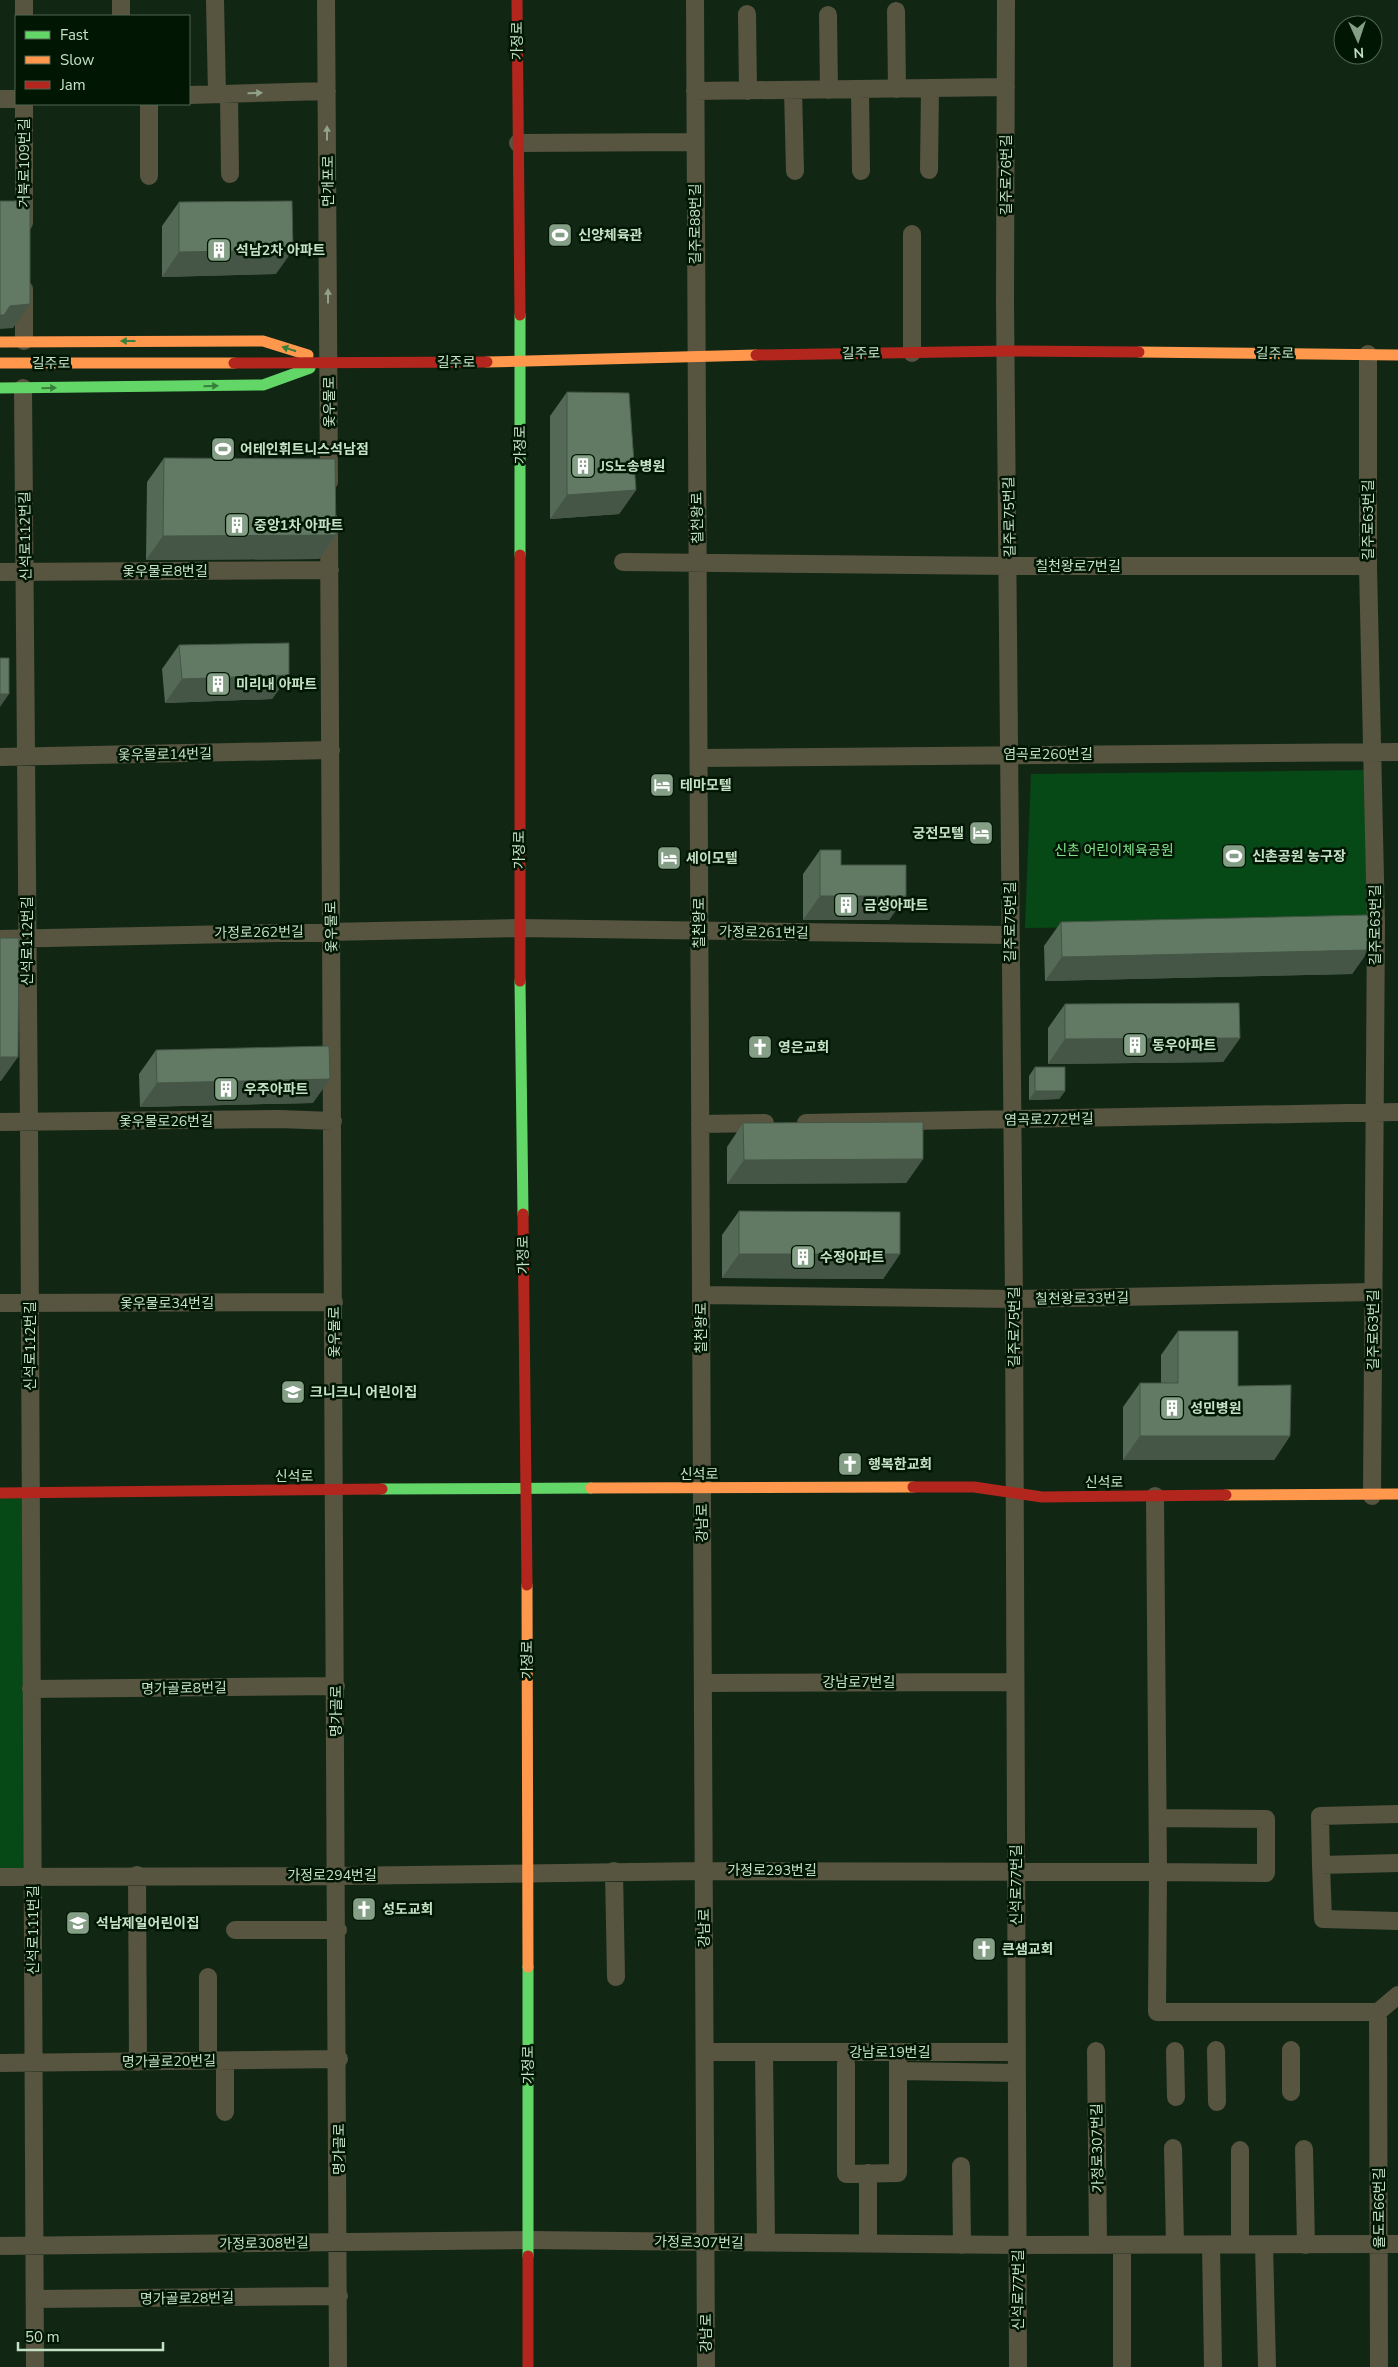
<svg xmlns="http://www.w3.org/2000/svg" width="1398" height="2367" font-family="'Nunito Sans','Noto Sans KR',sans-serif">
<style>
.green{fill:#074916}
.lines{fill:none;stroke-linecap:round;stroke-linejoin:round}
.street{stroke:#575440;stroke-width:18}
.fast{stroke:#63d668;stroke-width:11}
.slow{stroke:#ff974d;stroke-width:11}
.jam{stroke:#b3261e;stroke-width:11}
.wall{fill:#546956}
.shaded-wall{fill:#455546}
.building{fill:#627a64;stroke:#455546}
.oneway{fill:#93a189}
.oneway2{fill:#37803b}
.labels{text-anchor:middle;stroke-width:5;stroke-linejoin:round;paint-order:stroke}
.street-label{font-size:14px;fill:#c4e0c5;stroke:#021604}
.poi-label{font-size:14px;font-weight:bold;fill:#c4e0c5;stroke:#021604;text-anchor:start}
.park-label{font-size:14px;fill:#82e08a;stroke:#021604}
</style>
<rect width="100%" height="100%" fill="#112714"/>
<path class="green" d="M1373,770L1376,923L1025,928L1031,774Z
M0,1493H31L32,1876L0,1877Z"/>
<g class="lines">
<path class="street" d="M24,0V16
M121,0V16
M215,0L217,94
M326,0L329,482
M695,0L706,2367
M1006,0L1005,301L1014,1299L1018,2367
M896,11L897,89
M747,14L748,91
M828,15L829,90
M860,89L861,171
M793,90L795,171
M695,91L1006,87
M229,94L230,174
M189,95L327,91
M0,99H16
M149,104V176
M518,143L695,142
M929,170L930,88
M24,223V104
M912,234V353
M24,341V289
M1368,354V566L1376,923L1372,1496
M23,388L29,1121L35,2367
M329,520L338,2367
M623,562L1009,566H1368
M0,572L330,570
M0,757L331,750
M699,758L1398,752
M0,939L519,928L1009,935
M0,1122L279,1119L333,1121
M806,1123L1398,1112
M700,1124L765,1123
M701,1295L1014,1299L1373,1292
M0,1303L334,1302
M703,1683L1015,1682
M31,1689L336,1686
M1158,1818L1266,1819V1873L1158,1872L1157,2012H1378L1379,2367
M1398,1863L1321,1865L1323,1919L1398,1921
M1321,1865L1320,1816L1398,1814
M614,1871L616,1977
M137,1875L138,2062
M0,1877L336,1876L704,1871L1158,1872L1155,1496
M235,1930H338
M208,1977V2061
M1378,2012L1398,1995
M1216,2050L1217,2102
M1291,2050V2092
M1096,2051L1098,2245
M1175,2051L1176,2097
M705,2052H1016
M764,2052L766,2243
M0,2063L339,2059
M846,2064V2174L898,2173V2052
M898,2071L1016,2073
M225,2112V2061
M1173,2148L1175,2245
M1304,2149L1306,2245
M1240,2150V2244
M961,2166L962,2245
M868,2244V2173
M1211,2245L1213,2367
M1264,2245L1267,2367
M0,2246L529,2240L1018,2245L1398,2244
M35,2299L339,2296
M1122,2367V2245"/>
<path class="fast" d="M520,315V555
M0,388L263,385L310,368
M520,981L523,1214
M382,1489L591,1488
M528,1967V2256"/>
<path class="slow" d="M0,342L263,341L308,355
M1139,352L1398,355
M487,362L756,355
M0,363H234
M591,1488L913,1487
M1226,1495L1398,1494
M527,1585L528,1967"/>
<path class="jam" d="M517,0L520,315
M756,355L1007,351L1139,352
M234,363L487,362
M520,555V981
M523,1214L527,1585
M913,1487H974L1042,1497L1226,1495
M0,1493L382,1489
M528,2256V2367"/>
</g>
<path class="wall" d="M179,202L276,274L162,277V226Z
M567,392L636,490L619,514L550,519V416Z
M164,458L336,535L319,559L146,560L147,482Z
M179,645L289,675L272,699L165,703L162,669Z
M820,850L841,865L906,896L889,920H803V874Z
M1061,922L1369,950L1352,974L1045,981L1044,946Z
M1065,1004L1240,1038L1223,1062L1048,1064V1028Z
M156,1050L313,1103L140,1107L139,1074Z
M1035,1067L1065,1091L1059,1099L1029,1100V1076Z
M743,1123L923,1159L906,1183L727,1184V1147Z
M739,1211L900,1254L883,1279L722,1278V1235Z
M1178,1331L1238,1386L1290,1436L1274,1460H1123V1407L1140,1383H1161V1355Z"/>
<path class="shaded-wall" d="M293,250L276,274L162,277L179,252Z
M30,304L13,328L0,329V315L10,306Z
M636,490L619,514L550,519L567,495Z
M336,535L319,559L146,560L163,536Z
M289,675L272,699L165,703L182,679Z
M0,694H9L0,707Z
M820,896H906L889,920H803Z
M1369,950L1352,974L1045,981L1062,957Z
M1240,1038L1223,1062L1048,1064L1065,1039Z
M0,1057H18L1,1081H0Z
M330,1079L313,1103L140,1107L157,1083Z
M1035,1091H1065L1059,1099L1029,1100Z
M923,1159L906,1183L727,1184L744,1160Z
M739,1254H900L883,1279L722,1278Z
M1140,1436H1290L1274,1460H1123Z"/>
<path class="building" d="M0,201H30V304L10,306L4,315H0Z
M292,201L293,250L179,252V202Z
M567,392L629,393L636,490L567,495Z
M164,458L335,459L336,535L163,536Z
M289,643V675L182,679L179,645Z
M0,658H9V694H0Z
M820,850H841V865H906V896H820Z
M1368,915L1369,950L1062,957L1061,922Z
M0,938H19L18,1057H0Z
M1239,1003L1240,1038L1065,1039V1004Z
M329,1046L330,1079L157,1083L156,1050Z
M1035,1067H1065V1091H1035Z
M923,1122V1159L744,1160L743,1123Z
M739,1211L900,1212V1254H739Z
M1178,1331H1238V1386L1291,1385L1290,1436H1140V1383H1178Z"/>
<defs><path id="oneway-solid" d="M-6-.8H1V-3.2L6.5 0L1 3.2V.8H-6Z" transform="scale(1.25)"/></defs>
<g class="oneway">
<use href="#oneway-solid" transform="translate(255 93) rotate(-1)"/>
<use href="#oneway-solid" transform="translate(327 133) rotate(-90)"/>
<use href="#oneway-solid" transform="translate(328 296) rotate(-90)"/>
</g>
<g class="oneway2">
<use href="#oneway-solid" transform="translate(128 341) rotate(180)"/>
<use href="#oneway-solid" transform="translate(289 349) rotate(-162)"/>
<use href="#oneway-solid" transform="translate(211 386) rotate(-1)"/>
<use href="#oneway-solid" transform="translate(49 388) rotate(-1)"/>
</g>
<defs>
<symbol id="stadium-square" viewBox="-11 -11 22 22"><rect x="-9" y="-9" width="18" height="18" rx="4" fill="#859f87" stroke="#021604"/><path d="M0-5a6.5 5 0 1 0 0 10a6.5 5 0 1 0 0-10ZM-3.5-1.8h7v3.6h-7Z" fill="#fff"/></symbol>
<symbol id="building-square" viewBox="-11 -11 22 22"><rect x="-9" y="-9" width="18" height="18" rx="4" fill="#859f87" stroke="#021604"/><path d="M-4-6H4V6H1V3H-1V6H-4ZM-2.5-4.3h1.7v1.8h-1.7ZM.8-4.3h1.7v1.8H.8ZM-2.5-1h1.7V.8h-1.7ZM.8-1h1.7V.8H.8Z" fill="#fff"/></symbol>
<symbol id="hotel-square" viewBox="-11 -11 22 22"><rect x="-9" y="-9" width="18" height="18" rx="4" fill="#859f87" stroke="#021604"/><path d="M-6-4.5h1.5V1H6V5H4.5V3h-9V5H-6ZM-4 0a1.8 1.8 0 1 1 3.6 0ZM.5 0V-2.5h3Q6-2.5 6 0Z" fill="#fff"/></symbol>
<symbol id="church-square" viewBox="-11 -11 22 22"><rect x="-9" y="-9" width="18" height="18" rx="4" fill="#859f87" stroke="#021604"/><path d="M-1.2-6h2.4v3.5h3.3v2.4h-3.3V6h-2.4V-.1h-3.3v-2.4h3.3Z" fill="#fff"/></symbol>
<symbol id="school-square" viewBox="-11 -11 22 22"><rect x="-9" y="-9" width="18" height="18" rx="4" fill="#859f87" stroke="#021604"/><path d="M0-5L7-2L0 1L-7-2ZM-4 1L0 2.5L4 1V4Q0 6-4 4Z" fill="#fff"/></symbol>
</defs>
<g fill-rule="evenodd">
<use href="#stadium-square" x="546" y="221" width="28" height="28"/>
<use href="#building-square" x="205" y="236" width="28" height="28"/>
<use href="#stadium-square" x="209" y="435" width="28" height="28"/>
<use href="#building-square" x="569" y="452" width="28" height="28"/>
<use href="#building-square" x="223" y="511" width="28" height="28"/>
<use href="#building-square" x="204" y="670" width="28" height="28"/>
<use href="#hotel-square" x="648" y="771" width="28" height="28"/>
<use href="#hotel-square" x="967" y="819" width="28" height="28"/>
<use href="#stadium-square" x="1220" y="842" width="28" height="28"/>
<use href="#hotel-square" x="655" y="844" width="28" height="28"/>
<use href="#building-square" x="832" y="891" width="28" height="28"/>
<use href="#building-square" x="1121" y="1031" width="28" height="28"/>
<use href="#church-square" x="746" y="1033" width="28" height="28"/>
<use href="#building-square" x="212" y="1075" width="28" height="28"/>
<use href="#building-square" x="789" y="1243" width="28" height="28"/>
<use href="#school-square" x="279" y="1378" width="28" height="28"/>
<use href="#building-square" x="1158" y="1394" width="28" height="28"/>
<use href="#church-square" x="836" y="1450" width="28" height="28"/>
<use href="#church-square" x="350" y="1895" width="28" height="28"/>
<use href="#school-square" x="64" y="1909" width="28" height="28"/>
<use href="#church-square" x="970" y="1935" width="28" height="28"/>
</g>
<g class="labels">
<g class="street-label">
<text transform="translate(517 41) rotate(-90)" y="5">가정로</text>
<text transform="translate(24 163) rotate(-90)" y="5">거북로109번길</text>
<text transform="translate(1006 175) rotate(-90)" y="5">길주로76번길</text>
<text transform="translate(328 181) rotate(-90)" y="5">면개포로</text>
<text transform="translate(695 224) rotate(-90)" y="5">길주로88번길</text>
<text transform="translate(861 353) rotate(-1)" y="5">길주로</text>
<text transform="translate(1275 353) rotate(1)" y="5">길주로</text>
<text x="456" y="367">길주로</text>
<text x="51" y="368">길주로</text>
<text transform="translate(329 402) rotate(-90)" y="5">옻우물로</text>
<text transform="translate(520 445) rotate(-90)" y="5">가정로</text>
<text transform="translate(1009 517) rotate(-91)" y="5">길주로75번길</text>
<text transform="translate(697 518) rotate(-91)" y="5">칠천왕로</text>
<text transform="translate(1368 520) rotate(-90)" y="5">길주로63번길</text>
<text transform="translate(25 536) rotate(-91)" y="5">신석로112번길</text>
<text x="1078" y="571">칠천왕로7번길</text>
<text x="165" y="576">옻우물로8번길</text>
<text transform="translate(165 754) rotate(-1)" y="5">옻우물로14번길</text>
<text x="1048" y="759">염곡로260번길</text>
<text transform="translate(519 850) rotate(-90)" y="5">가정로</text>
<text transform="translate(1010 922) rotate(-90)" y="5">길주로75번길</text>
<text transform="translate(699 923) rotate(-90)" y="5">칠천왕로</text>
<text transform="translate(1375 925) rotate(-90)" y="5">길주로63번길</text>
<text transform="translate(331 927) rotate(-91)" y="5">옻우물로</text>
<text transform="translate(259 932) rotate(-1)" y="5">가정로262번길</text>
<text transform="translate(764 932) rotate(1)" y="5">가정로261번길</text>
<text transform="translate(27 941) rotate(-90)" y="5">신석로112번길</text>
<text transform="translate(1049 1119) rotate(-1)" y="5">염곡로272번길</text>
<text x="166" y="1126">옻우물로26번길</text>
<text transform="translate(523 1255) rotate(-91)" y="5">가정로</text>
<text transform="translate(1082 1298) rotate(-1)" y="5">칠천왕로33번길</text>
<text x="167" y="1308">옻우물로34번길</text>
<text transform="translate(1014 1327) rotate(-90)" y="5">길주로75번길</text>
<text transform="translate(701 1328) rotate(-90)" y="5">칠천왕로</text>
<text transform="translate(1373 1330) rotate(-90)" y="5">길주로63번길</text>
<text transform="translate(334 1332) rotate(-90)" y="5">옻우물로</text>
<text transform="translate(30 1346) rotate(-90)" y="5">신석로112번길</text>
<text x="699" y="1479">신석로</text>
<text x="294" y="1481">신석로</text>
<text x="1104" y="1487">신석로</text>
<text transform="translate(702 1523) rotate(-90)" y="5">강남로</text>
<text transform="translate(527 1660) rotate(-90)" y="5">가정로</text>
<text x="859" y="1687">강남로7번길</text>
<text transform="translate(184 1688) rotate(-1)" y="5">명가골로8번길</text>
<text transform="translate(336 1711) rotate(-90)" y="5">명가골로</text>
<text x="772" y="1875">가정로293번길</text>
<text x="332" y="1880">가정로294번길</text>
<text transform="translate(1016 1885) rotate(-90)" y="5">신석로77번길</text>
<text transform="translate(704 1928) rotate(-90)" y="5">강남로</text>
<text transform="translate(33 1930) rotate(-90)" y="5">신석로111번길</text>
<text x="890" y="2057">강남로19번길</text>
<text transform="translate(169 2061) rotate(-1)" y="5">명가골로20번길</text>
<text transform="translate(528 2065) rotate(-90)" y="5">가정로</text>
<text transform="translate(1097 2148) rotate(-91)" y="5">가정로307번길</text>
<text transform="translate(339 2149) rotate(-90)" y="5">명가골로</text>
<text transform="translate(1379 2208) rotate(-90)" y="5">율도로66번길</text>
<text transform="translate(699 2242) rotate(1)" y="5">가정로307번길</text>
<text transform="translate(264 2243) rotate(-1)" y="5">가정로308번길</text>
<text transform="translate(1018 2290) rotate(-90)" y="5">신석로77번길</text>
<text transform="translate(187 2298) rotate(-1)" y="5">명가골로28번길</text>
<text transform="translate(706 2333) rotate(-90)" y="5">강남로</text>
</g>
<g class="poi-label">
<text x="578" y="240">신양체육관</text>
<text x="236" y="255">석남2차 아파트</text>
<text x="240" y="454">어테인휘트니스석남점</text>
<text x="600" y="471">JS노송병원</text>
<text x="254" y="530">중앙1차 아파트</text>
<text x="236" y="689">미리내 아파트</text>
<text x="680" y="790">테마모텔</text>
<text x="964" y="838" text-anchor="end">궁전모텔</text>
<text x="1252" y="861">신촌공원 농구장</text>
<text x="686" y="863">세이모텔</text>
<text x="864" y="910">금성아파트</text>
<text x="1152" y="1050">동우아파트</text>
<text x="778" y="1052">영은교회</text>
<text x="244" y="1094">우주아파트</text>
<text x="820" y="1262">수정아파트</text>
<text x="310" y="1397">크니크니 어린이집</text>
<text x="1190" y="1413">성민병원</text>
<text x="868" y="1469">행복한교회</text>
<text x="382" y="1914">성도교회</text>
<text x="96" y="1928">석남제일어린이집</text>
<text x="1002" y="1954">큰샘교회</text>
</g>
<g class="park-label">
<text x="1114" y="855">신촌 어린이체육공원</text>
</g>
</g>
<rect x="15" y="15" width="175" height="90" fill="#021604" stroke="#506751"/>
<rect x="25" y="31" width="25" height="8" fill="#63d668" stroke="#506751"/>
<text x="60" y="40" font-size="15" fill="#c4e0c5">Fast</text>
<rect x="25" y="56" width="25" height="8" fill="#ff974d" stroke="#506751"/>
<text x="60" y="65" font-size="15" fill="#c4e0c5">Slow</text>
<rect x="25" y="81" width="25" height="8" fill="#b3261e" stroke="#506751"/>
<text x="60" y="90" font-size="15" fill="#c4e0c5">Jam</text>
<g transform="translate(1358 40) rotate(177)"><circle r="24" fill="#021604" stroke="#506751"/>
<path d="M0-4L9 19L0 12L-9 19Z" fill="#859f87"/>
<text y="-8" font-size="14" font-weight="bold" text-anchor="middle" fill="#c4e0c5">N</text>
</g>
<path d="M18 2342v8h145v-8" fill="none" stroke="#c4e0c5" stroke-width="2.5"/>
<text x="25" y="2342" font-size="15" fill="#c4e0c5" stroke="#021604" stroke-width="4" paint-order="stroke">50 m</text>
</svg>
